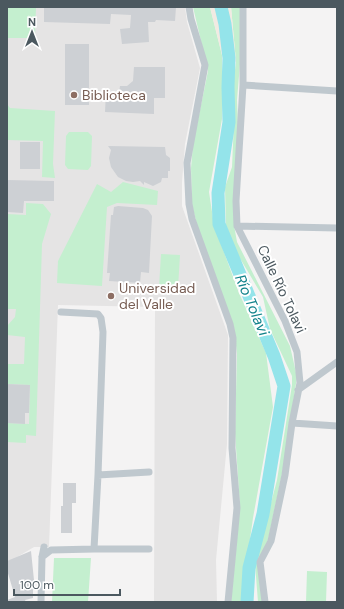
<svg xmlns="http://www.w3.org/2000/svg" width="344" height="609" font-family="'DM Sans',sans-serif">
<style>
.education{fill:#e5e4e4}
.green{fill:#c4efcf}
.sand{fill:#f1eae2}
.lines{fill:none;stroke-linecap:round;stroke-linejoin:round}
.river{stroke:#94e4ea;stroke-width:13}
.building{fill:#cdd0d4}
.street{stroke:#bfc8ce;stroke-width:7}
.education-dot{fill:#8d6e63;stroke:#fff;stroke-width:1.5}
.labels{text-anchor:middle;stroke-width:4;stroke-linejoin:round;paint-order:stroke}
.education-label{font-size:14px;fill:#785e54;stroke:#fff;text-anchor:start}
.street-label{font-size:14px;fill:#4b585f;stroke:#fff}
.water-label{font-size:15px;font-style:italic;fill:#13838b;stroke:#fff}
</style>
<rect width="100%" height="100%" fill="#f4f3f3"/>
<path class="education" d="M7,7H185L187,22L200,68L185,144L182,182V206L228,335L227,444L216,560L217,602H154L155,307L58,305L49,547H34L7,563Z"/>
<path class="green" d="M7,7H36L35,38H7Z
M193,7H210L222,55V119L209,192L214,225L239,293L266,353L273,407L253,518L242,596V602H231L240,506L235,433L237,354L234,328L197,225L192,205L191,168L193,144L208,71Z
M231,7H241V52L237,100L238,122L234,225L237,242L290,346L297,377L282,474L268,540L258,562L262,602H258L255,564L277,480L292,385V376L270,329L263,297L235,250L226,229L225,187L232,167L234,121L232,94L236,62Z
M7,104L10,108L55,111L53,164L55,178L42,177L43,141L7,140Z
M69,132H88L92,136L91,166L88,170L68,169L65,165L66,136Z
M123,182L158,191L157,205L117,203L107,207L102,286L57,283L58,261L97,184L111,192Z
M26,203L43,204L51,214L42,244L36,436L26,435V443L7,442V423L29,424L30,385L7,384V364H24L25,337L7,335V326L15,317L16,309H7V214L26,215Z
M161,254L180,255L178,288L159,287Z
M54,558H91L88,602H52Z
M307,571L327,572L326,602H306Z"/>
<path class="sand" d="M210,7H231L236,62L222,55Z"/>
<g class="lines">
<path class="river" d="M221,7L225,24L229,58L228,87L229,122L218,193L219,224L274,356L284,386L263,514L249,568L247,602"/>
</g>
<path class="building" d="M44,7H176L175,21L156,20L155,22H148L149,42L122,44L120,29L130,28L131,15L111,14L110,24L44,22Z
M65,44H89V105H65Z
M134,67H165V98H154V114L105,112L106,92L119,93L120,86H127L133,81Z
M20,142H40V169H20Z
M108,146L165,147L166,155L170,158V171H168V178H162L161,182L153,186L144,182V185L140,181L133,182L126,181L118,177L111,167L109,158L111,150Z
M7,180L54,181V201H24L23,213L7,212Z
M118,206L143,208L148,210L152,216L149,273L141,272L140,283L109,281L110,273H107L111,215H113L114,207Z
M7,384L30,385L29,413H25V424L7,423Z
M63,483H76V503H72V533H61V506H63Z
M31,551L35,590H33V598L25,600L26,602H7V600L15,597L7,570V561Z"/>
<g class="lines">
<path class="street" d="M189,7L191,19L205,65L187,163L189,204L192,219L230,324L233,338L232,448L237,508L228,602
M243,7V85L236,201L237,226L285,321L297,352L300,383L292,423L285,475L271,541L260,562L265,602
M243,85L337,91
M237,226L337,228
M61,312L98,314L101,318L103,332L98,475L94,549
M298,390L337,362
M292,423L337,426
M98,475L149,472
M42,557L51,550L94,549H149
M41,602L42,557L44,547"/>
</g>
<g class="education-dot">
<circle cx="74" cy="95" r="4"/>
<circle cx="111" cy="296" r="4"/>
</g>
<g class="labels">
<g class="education-label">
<text x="82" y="100">Biblioteca</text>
<text x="119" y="293">Universidad<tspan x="119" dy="16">del Valle</tspan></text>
</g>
<g class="street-label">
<text transform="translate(282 289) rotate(65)" y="5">Calle Río Tolavi</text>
</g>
<g class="water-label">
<text transform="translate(252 305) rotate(67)" y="5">Río Tolavi</text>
</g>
</g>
<rect width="344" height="609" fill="none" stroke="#4b585f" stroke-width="16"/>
<g transform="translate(32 32)" stroke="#ffffff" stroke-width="3" paint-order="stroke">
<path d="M0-3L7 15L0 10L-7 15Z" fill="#4b585f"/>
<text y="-6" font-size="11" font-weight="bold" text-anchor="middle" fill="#4b585f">N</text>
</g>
<path d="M14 589v6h106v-6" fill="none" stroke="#4b585f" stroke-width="2"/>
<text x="20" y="589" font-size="12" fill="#4b585f" stroke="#ffffff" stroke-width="3" paint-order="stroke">100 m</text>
</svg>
